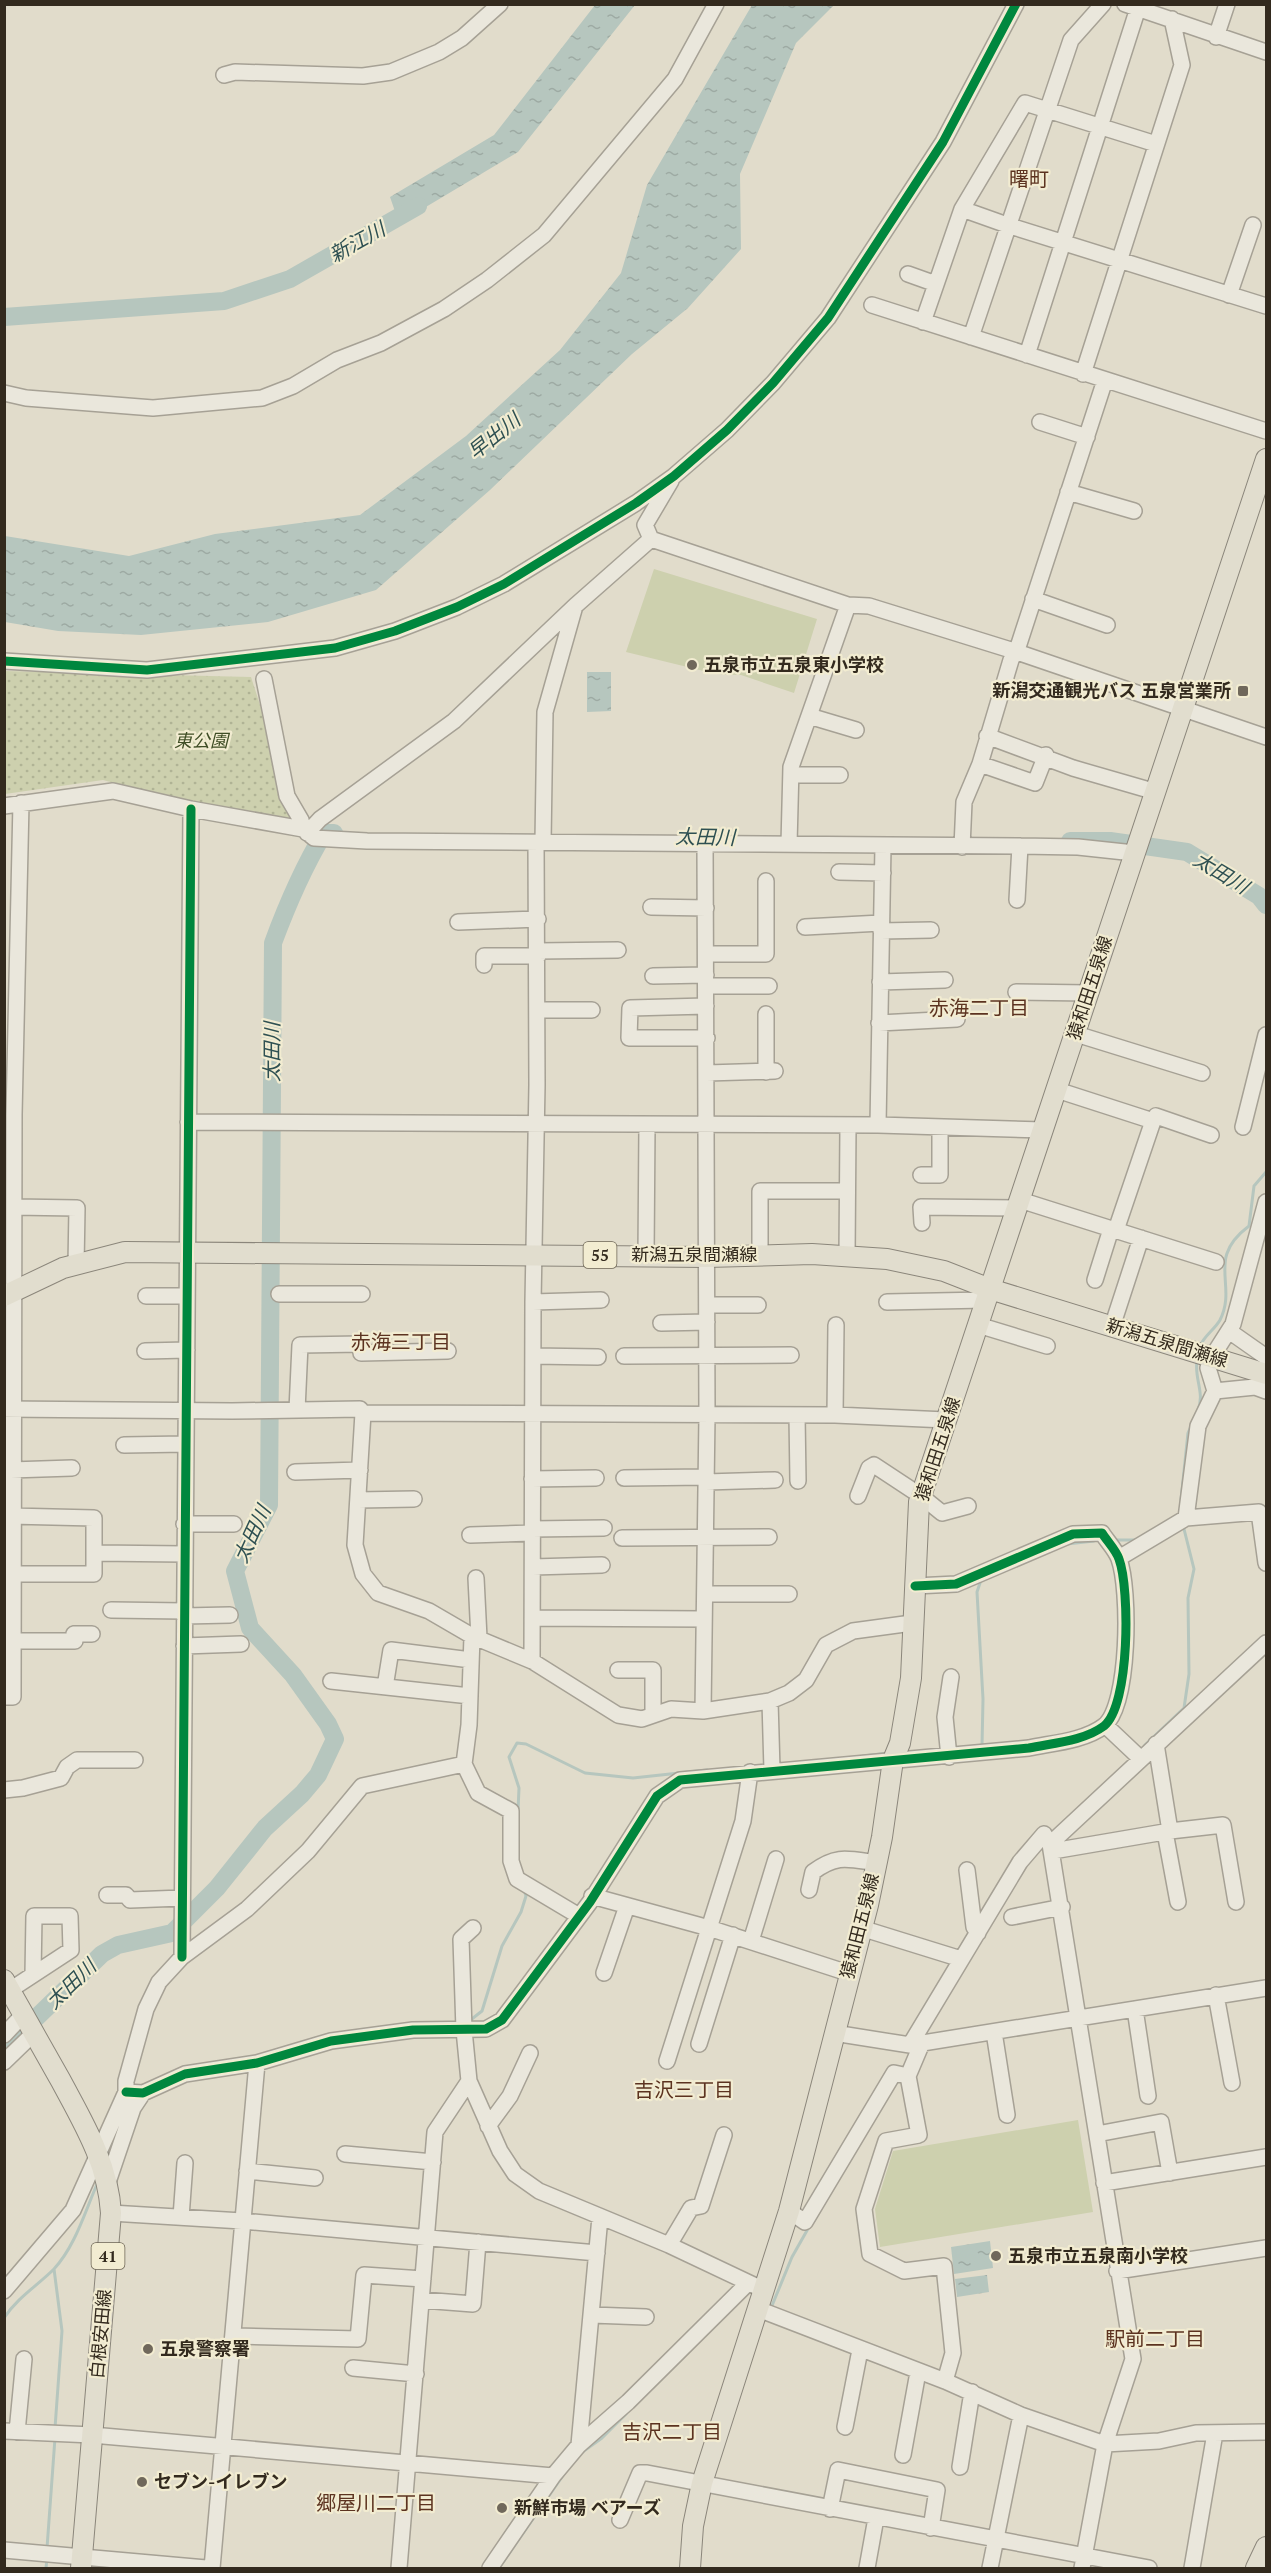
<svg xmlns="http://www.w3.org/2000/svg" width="1271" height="2573" font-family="'PT Serif','Noto Sans JP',serif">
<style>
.green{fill:#cdd0ae}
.park{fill:url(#park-dots)}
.water{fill:url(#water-ripples)}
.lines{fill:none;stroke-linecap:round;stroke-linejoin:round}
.stream{stroke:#b6c6be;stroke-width:3}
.river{stroke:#b6c6be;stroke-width:18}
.minor-casing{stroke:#a6a195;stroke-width:18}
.major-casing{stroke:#8b867b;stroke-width:22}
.minor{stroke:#eae7dc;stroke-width:15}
.major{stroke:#e1ddce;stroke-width:20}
.cycleway-casing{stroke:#f2ecd1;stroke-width:13}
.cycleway{stroke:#00873e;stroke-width:9}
.poi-dot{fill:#70685b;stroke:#f2ecd1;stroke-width:2}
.labels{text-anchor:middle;stroke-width:4.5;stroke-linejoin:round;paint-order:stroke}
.shield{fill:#f2ecd1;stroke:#6c6454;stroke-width:1.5}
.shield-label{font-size:16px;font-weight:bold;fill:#332a1e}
.poi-label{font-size:18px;font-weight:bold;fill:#332a1e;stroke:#f2ecd1;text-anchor:start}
.park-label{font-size:18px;font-style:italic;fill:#404e26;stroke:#f2ecd1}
.street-label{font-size:18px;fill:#332a1e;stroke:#f2ecd1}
.neighbourhood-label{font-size:20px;fill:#5c3320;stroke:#f2ecd1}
.water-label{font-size:20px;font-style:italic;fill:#2e5052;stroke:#f2ecd1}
</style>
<defs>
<pattern id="park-dots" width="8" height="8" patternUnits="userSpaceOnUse" patternTransform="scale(1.5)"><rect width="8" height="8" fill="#cdd0ae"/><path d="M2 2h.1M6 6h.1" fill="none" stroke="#b0b395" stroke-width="1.8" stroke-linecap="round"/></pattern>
<pattern id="water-ripples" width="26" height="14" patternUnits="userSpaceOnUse" patternTransform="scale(1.5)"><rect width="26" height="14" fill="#b6c6be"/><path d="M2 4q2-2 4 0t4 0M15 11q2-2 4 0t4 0" fill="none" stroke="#9daaa3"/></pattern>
</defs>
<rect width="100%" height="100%" fill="#e1dccb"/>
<path class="green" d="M654,569L817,619L794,693L741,675L716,674L626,652Z
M1078,2120L1093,2212L880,2247L875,2209L893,2151Z"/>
<path class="park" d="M4,671L251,677L297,820L191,804L103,780L5,794Z"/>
<path class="water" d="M595,5H635L518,152L399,223L390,197L494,135Z
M752,5H834L796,43L740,174L741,249L688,308L632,354L490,490L376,590L268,622L141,635L58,631L5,622V536L129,556L215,534L360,515L466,436L560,350L621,273L647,185Z
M587,672H611V711L587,712Z
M990,2241L993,2268L954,2274L951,2247Z
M987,2275L989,2292L957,2297L955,2279Z"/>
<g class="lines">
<path class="stream" d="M1200,1346C1204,1336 1215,1329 1220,1320C1238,1284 1205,1259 1249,1226L1254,1186L1266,1172
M1197,1361C1194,1378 1205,1393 1198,1410
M1181,1500L1188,1433L1192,1424
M1115,1540H1136
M1067,1544L1094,1541
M981,1580L977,1592L983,1699L982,1746
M1145,1745L1184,1708L1189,1674L1188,1598L1194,1569L1183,1525
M863,1756L889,1753
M518,1811L519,1788L509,1757L517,1743L526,1744L585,1773L633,1778L707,1770
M468,2022L482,2011L502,1946L521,1912L526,1896L524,1889
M107,2159L118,2128
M54,2269L62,2331L55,2428
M771,2308L792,2257L809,2227
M4,2318C18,2297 37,2286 54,2269C76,2245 85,2211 98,2182
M581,2453L602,2438L626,2414
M47,2548L55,2438
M46,2568L47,2558
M499,2568L564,2474"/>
<path class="river" d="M4,317L224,301L290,279L418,206
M1070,841H1110L1187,852L1259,896L1266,905
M4,2049L102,1954L118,1945L172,1933L217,1888L265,1828L302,1794L318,1775L335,1739L328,1724L293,1675L250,1628L235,1571L269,1505L273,943C287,905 303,868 324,833H334"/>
<defs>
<path id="minor" d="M1125,4L1266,52
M1216,37L1227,4
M224,75L235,72L363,76L391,72L439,52L462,38L500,4
M962,209L1007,225L1266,306
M908,274L936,284
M1229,295L1253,225
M872,305L1266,431
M923,322L962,209L1025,103L1156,144
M971,337L1071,40L1103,4
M1027,355L1138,8
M1083,374L1182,65L1172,19
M4,393L26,398L153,408L262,398L293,386L337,360L381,343L444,309L487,280L544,235L675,79L716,4
M1040,422L1087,437
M671,481L645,525L651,539L848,605L869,606L1014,651L1266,737
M1068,492L1134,511
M1033,599L1107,625
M4,661L147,670L335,648L395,631L457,607L504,584L636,503L674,476L727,430L773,383L828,318L943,142L1016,4
M264,679L287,796L301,820L303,829
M809,716L856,730
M987,736L1073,768L1156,792
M980,764L1035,783L1046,755
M791,775H840
M4,806L113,791L191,809L303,829L314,838L367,841L1020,846L1078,847L1134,853
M307,833L320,819L454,721L575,606L651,539
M543,842L545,712L575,606
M789,844L791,767L848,605
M962,847L964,802L980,764L1011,660L1019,644L1105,380
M839,872L883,873
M1017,900L1020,846
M651,907L706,908
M458,922L538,919
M805,927L881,923
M881,931L931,930
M538,951L618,950
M706,954H766V881
M484,965V956H538
M653,976L706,975
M880,982L945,980
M706,986H769
M1016,992L1089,993
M706,1006L630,1008L629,1038H707
M537,1010H592
M879,1023L957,1019
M1076,1034L1202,1073
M766,1072V1014
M707,1073L775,1071
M1057,1090L1153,1121L1116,1230
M1153,1121L1156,1116L1211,1135
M188,1122L878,1125L1043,1130
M878,1125L883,846
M1243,1127L1266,1035
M921,1175H940V1127
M1020,1200L1216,1262
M14,1207L77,1208L76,1265
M922,1223L921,1207L1017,1208
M646,1256L647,1125
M760,1256V1191H847
M847,1256L848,1126
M1095,1280L1111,1229
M279,1294H362
M146,1296H187
M533,1302L601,1300
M887,1302L985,1300
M707,1305H758
M661,1323L707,1322
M978,1325L1047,1346
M1112,1327L1141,1238
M1229,1331L1266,1357
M145,1351L187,1350
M361,1353L448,1351
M533,1356L598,1357
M624,1356L791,1355
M1215,1391L1255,1387L1266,1391
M4,1409L232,1411L360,1409L363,1413L355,1545L363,1574L378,1593L429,1611L472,1636L532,1661L618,1715L642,1719L671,1709L703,1711L770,1701L789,1693L806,1680L826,1645L853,1631L912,1623
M297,1410L300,1345L361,1344
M363,1413L835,1415L946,1420
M797,1415L798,1481
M835,1415L836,1325
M124,1445L185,1444
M11,1470L72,1468
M295,1472L360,1470
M624,1478L706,1477
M532,1479L596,1478
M706,1482L775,1480
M858,1496L869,1468L874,1465L921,1496L942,1513L968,1506
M358,1500L414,1499
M1186,1518L1198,1426L1215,1391L1208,1368L1212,1357L1233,1324L1266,1202
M184,1524H234
M532,1529L604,1528
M470,1535L532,1533
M622,1538L769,1537
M95,1553L184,1554
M1119,1558L1186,1518L1259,1512L1266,1563
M533,1567L602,1565
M11,1574H94V1518L11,1516
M476,1578L479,1638
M705,1594H789
M111,1610L184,1611
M184,1616L230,1615
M532,1618L704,1619
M472,1636L469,1725L464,1764L478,1793L511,1811V1861L517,1879L579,1916
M12,1641H75L74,1634H92
M184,1646L241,1644
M532,1661L533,1302L537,1085L536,842
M618,1670H653V1715
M331,1681L470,1696
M385,1687L391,1650L471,1660
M4,1697H13L14,1115L21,803
M770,1701L772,1770
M703,1711L707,1415L705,843
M1105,1725L1141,1759
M949,1757L945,1717L951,1677
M4,1790L23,1788L61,1778L67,1767L77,1760H135
M1170,1831L1223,1825L1236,1902
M1165,1832L1178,1902
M1053,1851L1170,1831L1156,1744
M967,1870L974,1927L978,1933
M809,1890L813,1872C837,1854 848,1859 877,1863
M107,1895H126L130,1900L182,1898
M592,1896L709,1928L848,1973
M1012,1917L1062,1907
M473,1928L461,1939L464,2030L469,2081L500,2151L515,2174L539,2191L669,2245L764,2290
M861,1928L961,1959
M751,1941L776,1859
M182,1957L191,809
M604,1973L627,1906
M10,1990L71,1950L70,1916H34L33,1974
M1216,1995L1232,2083
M1135,2009L1148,2096
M994,2032L1007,2115
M834,2033L910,2045L1266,1988
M4,2035L24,2014
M922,2043L908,2076L919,2135L886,2141L864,2209L870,2254L904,2271L944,2266L953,2353L945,2381
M699,2044L733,1935
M910,2045L1020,1862L1044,1834L1050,1844
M667,2061L743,1821L750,1772
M4,2062L34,2033
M126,2092L143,2093L185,2074L257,2063L331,2041L413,2030L486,2029L502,2020L590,1902L657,1796L680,1780L1029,1748C1053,1743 1084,1741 1104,1726C1130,1705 1130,1589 1119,1559C1116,1550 1107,1541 1102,1533L1073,1534L956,1584L915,1586
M488,2126L510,2096L530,2053
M1097,2134L1161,2122L1170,2173
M345,2154L433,2162
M247,2171L315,2178
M108,2182L133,2108L143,2093
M1104,2183L1266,2157
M789,2211L805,2222L894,2073L908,2076
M111,2213L242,2221L597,2253
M181,2217L185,2163
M669,2245L691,2208L701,2206L724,2135
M1117,2271L1266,2248
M4,2291L73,2210L126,2092V2081L146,2009L159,1982L182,1957L247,1909L308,1851L362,1786L464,1764
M422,2300L473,2304L478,2242
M758,2309L945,2381L1021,2415L1105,2444L1159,2441L1196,2433L1266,2432
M592,2315L646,2317
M234,2336L358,2339L364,2275L423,2279
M353,2368L416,2374
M845,2427L860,2350
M4,2431L92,2435L553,2476
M17,2432L24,2359
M579,2445L600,2217
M903,2455L918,2372
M960,2467L972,2392
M830,2509L838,2470L937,2490L931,2528
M620,2520L640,2473H647L1149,2568
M4,2550L206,2568
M212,2568L257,2063
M399,2568L435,2132L469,2081
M490,2568L553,2476L579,2445L628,2402L747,2284
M867,2568L876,2518
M990,2568L1021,2415
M1082,2568L1105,2444L1133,2359L1050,1844L1266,1643
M1192,2568L1215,2433"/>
<path id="major" d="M4,1296L63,1268L125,1252L707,1257L812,1254L887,1259L944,1271L990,1289L1266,1374
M4,1980C23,2014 42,2047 61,2081C84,2124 108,2163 111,2213L81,2568
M690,2568L693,2526L702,2483L789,2211L868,1905L882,1837L893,1760L900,1743L911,1678L919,1502L1266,459
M1256,2568L1266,2547"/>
</defs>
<use href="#minor" class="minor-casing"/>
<use href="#major" class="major-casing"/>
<use href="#minor" class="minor"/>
<use href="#major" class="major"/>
<defs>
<path id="cycleway" d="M4,661L147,670L335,648L395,631L457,607L504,584L636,503L674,476L727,430L773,383L828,318L943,142L1016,4
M182,1957L191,809
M126,2092L143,2093L185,2074L257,2063L331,2041L413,2030L486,2029L502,2020L590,1902L657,1796L680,1780L1029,1748C1053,1743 1084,1741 1104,1726C1130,1705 1130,1589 1119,1559C1116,1550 1107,1541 1102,1533L1073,1534L956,1584L915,1586"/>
</defs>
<use href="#cycleway" class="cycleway-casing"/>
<use href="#cycleway" class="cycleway"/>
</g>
<g class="poi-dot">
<circle cx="692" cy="665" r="6"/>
<rect x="1237" y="685" width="12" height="12" rx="3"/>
<circle cx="996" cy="2256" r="6"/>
<circle cx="148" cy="2349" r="6"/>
<circle cx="142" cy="2482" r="6"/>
<circle cx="502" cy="2508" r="6"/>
</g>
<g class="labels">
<g class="shield">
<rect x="583.5" y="1242" width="33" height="26" rx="4.5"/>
<rect x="91.5" y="2243" width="33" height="26" rx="4.5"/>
</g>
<g class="shield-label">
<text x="600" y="1261">55</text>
<text x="108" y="2262">41</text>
</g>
<g class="poi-label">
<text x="704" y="671">五泉市立五泉東小学校</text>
<text x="1231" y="697" text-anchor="end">新潟交通観光バス 五泉営業所</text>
<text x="1008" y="2262">五泉市立五泉南小学校</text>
<text x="160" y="2355">五泉警察署</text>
<text x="154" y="2488">セブン-イレブン</text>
<text x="514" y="2514">新鮮市場 ベアーズ</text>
</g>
<g class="park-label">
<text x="201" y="747">東公園</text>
</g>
<g class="street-label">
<text transform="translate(1090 988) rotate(-72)" y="6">猿和田五泉線</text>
<text x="694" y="1261">新潟五泉間瀬線</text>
<text transform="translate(1167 1343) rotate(17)" y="6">新潟五泉間瀬線</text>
<text transform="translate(938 1449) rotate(-72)" y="6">猿和田五泉線</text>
<text transform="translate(860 1926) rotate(-76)" y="6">猿和田五泉線</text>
<text transform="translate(101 2334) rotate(-85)" y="6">白根安田線</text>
</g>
<g class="neighbourhood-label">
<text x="1029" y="186">曙町</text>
<text x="979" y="1015">赤海二丁目</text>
<text x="401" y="1349">赤海三丁目</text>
<text x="684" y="2097">吉沢三丁目</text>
<text x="1155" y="2346">駅前二丁目</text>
<text x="672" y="2439">吉沢二丁目</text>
<text x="376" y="2510">郷屋川二丁目</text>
</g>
<g class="water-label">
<text transform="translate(357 242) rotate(-29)" y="7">新江川</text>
<text transform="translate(494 436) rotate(-39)" y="7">早出川</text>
<text transform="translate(705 837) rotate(1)" y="7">太田川</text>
<text transform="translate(1221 873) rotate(31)" y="7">太田川</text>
<text transform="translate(272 1052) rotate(-90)" y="7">太田川</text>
<text transform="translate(252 1534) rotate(-65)" y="7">太田川</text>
<text transform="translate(71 1984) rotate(-44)" y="7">太田川</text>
</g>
</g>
<rect width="1271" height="2573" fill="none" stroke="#332a1e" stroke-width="12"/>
</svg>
